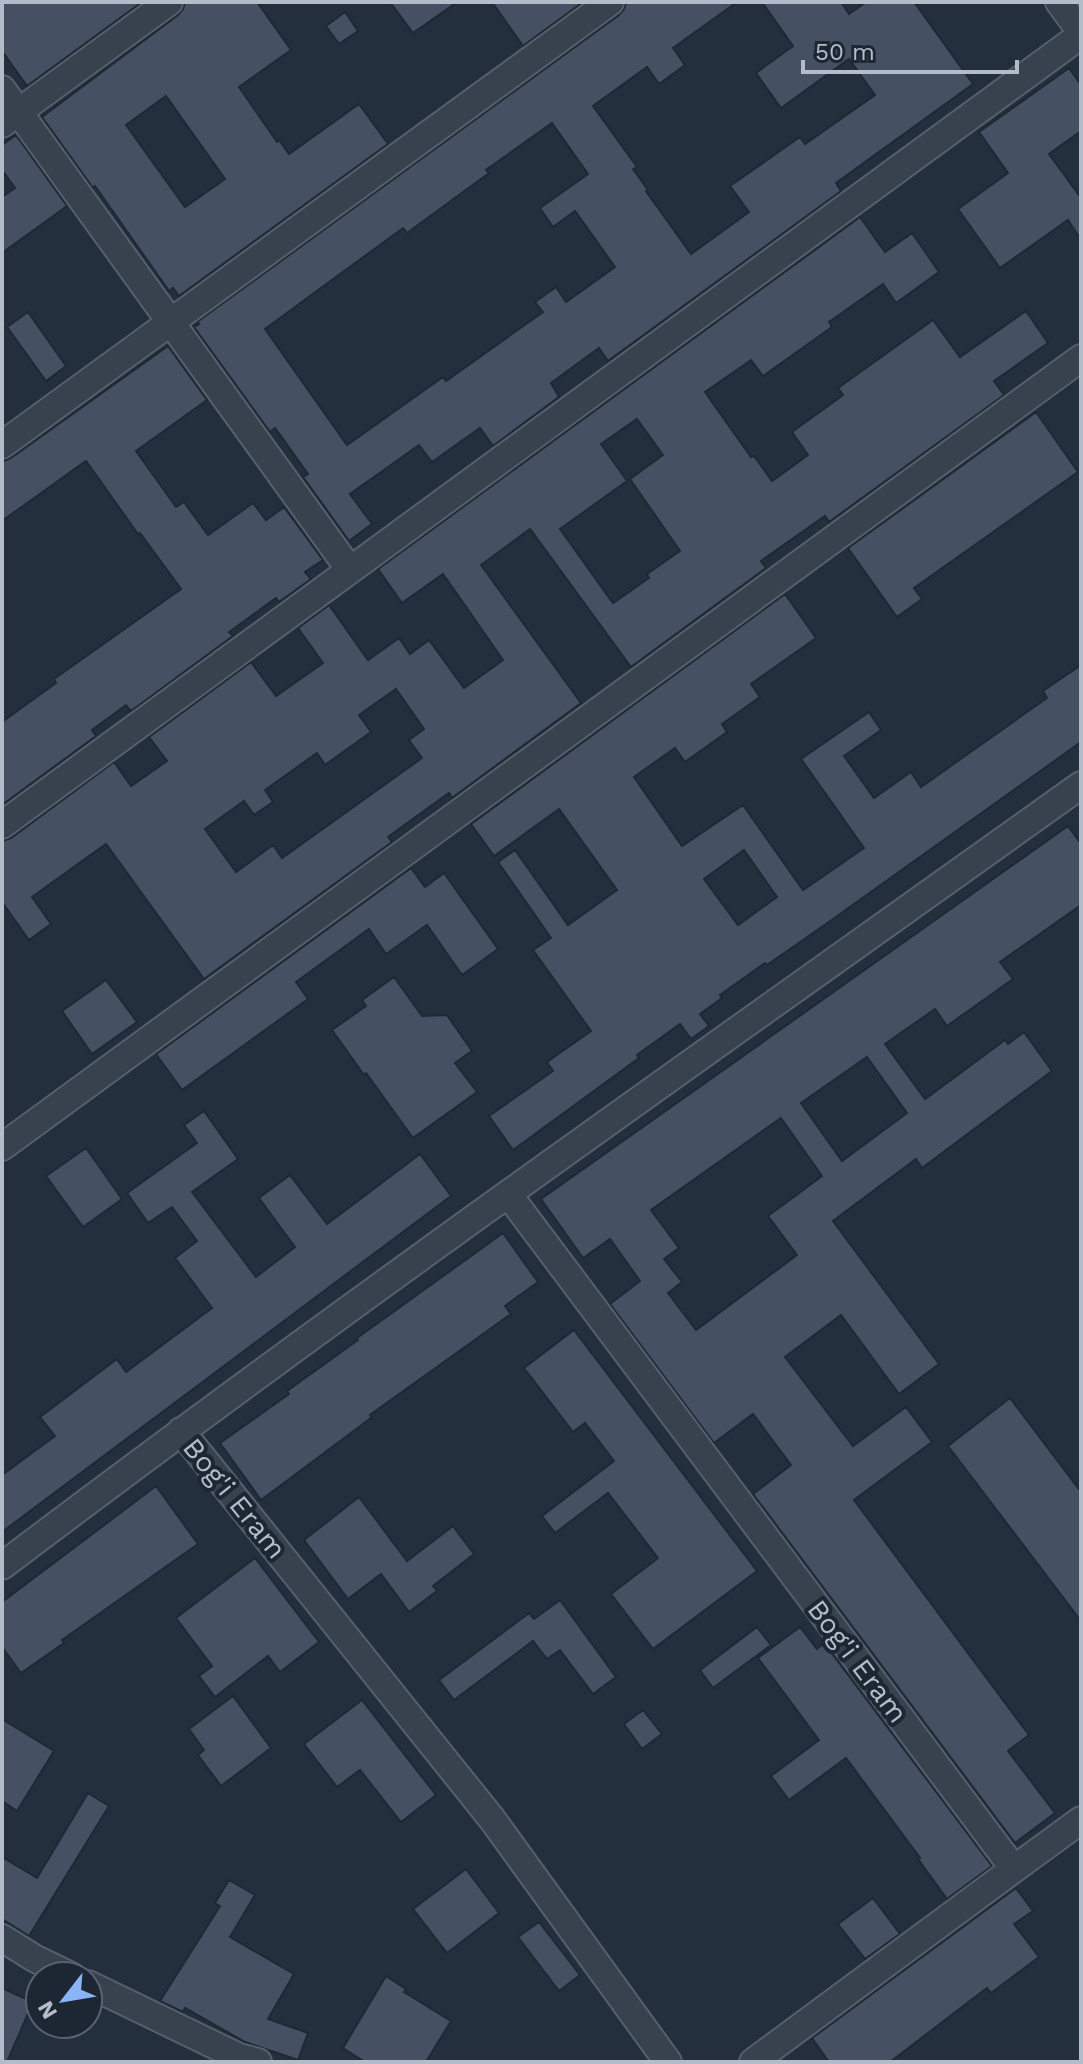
<svg xmlns="http://www.w3.org/2000/svg" width="1083" height="2064" font-family="'Work Sans',sans-serif">
<style>
.building{fill:#455162;stroke:#1f2835;stroke-width:2;fill-rule:evenodd}
.lines{fill:none;stroke-linecap:round;stroke-linejoin:round}
.street-casing{stroke:#565f6c;stroke-width:30}
.street{stroke:#38414e;stroke-width:26}
.labels{text-anchor:middle;stroke-width:8;stroke-linejoin:round;paint-order:stroke}
.street-label{font-size:28px;fill:#b4bcc9;stroke:#1d2633}
</style>
<rect width="100%" height="100%" fill="#242f3e"/>
<path class="building" d="M2,2H142L27,86L2,51Z
M185,2H257L291,50L239,87L277,142L279,140L289,154L359,104L388,144L179,296L173,288L169,291L95,186L93,188L42,117L178,15L183,9ZM166,96L225,179L185,207L126,125Z
M390,2H457L413,33Z
M492,2H583L523,46Z
M626,2H737L673,48L685,65L659,84L647,67L593,106L637,167L633,169L648,190L646,191L691,254L749,212L730,186L800,137L805,144L875,95L849,59L781,108L756,73L793,46L762,2H841L849,14L866,2H914L973,84L836,183L841,191L608,361L599,348L551,383L559,397L493,446L480,428L432,462L419,445L350,494L372,524L349,541L303,477L308,474L275,428L270,432L194,327L199,324L197,322L619,15L624,9ZM552,123L588,174L540,208L553,227L575,211L615,267L566,302L556,287L535,302L543,312L446,381L443,377L347,445L265,329L403,228L407,233L489,173L486,170Z
M345,12L358,31L339,44L326,26Z
M1069,68L1081,85V131L1049,154L1081,198V240L1068,220L1000,268L958,209L1008,173L979,132Z
M16,135L67,206L2,253V197L15,188L2,170V145Z
M860,217L885,252L912,233L939,272L896,303L883,284L829,322L832,327L763,376L751,360L705,392L751,457L754,456L772,481L808,455L792,432L843,395L838,388L933,320L960,357L1026,311L1048,343L994,381L1004,395L829,522L825,516L761,561L766,568L631,667L530,529L481,565L581,703L452,798L449,793L388,837L392,842L204,979L106,844L32,897L51,924L29,940L2,902V841L11,838L114,762L131,786L167,761L149,737L251,662L276,696L323,663L298,628L329,605L368,660L399,638L410,654L429,640L464,688L503,660L443,574L402,603L378,569ZM637,419L663,455L630,479L680,551L647,574L649,578L613,603L560,529L627,481L601,444ZM396,689L424,729L409,740L422,758L282,858L273,845L236,872L205,829L244,801L254,815L273,802L265,790L317,753L325,765L371,732L359,715Z
M28,312L66,366L46,381L7,327Z
M168,346L207,400L136,451L176,507L184,502L208,535L253,503L266,520L284,507L323,560L305,572L311,579L279,602L276,598L229,632L233,636L131,711L126,705L92,730L96,736L2,805V722L56,683L54,679L181,589L140,533L138,534L86,461L2,521V462L11,458Z
M1036,412L1078,472L914,588L922,599L897,617L848,548Z
M785,594L816,638L751,684L760,697L722,724L727,732L685,762L675,748L634,777L682,846L743,805L803,890L864,848L801,759L869,712L881,730L844,756L874,798L911,772L921,787L1047,698L1043,691L1081,665V742L826,924L767,965L765,963L720,995L722,998L700,1014L709,1026L691,1039L680,1024L637,1055L639,1058L513,1150L489,1116L553,1071L547,1062L591,1031L533,950L551,938L498,862L515,850L568,925L617,890L559,809L494,856L471,824ZM744,850L777,897L738,925L704,879Z
M1068,826L1081,844V905L1000,962L1013,979L947,1026L935,1009L885,1044L925,1099L1005,1040L1008,1044L1024,1032L1052,1071L922,1168L916,1159L833,1221L939,1364L899,1394L841,1315L785,1357L853,1446L906,1407L932,1442L854,1500L1029,1735L1008,1751L1055,1813L1015,1843L753,1494L791,1465L753,1414L714,1443L610,1304L640,1281L610,1239L583,1258L541,1199ZM867,1057L907,1113L842,1161L801,1103ZM781,1118L822,1176L768,1216L797,1255L696,1330L668,1293L682,1282L664,1259L679,1248L651,1210Z
M411,868L425,887L444,873L498,949L462,975L427,925L386,954L369,929L296,982L308,999L182,1090L156,1054Z
M394,977L422,1016L447,1015L472,1051L455,1063L477,1092L413,1138L366,1073L364,1075L332,1030L366,1006L362,1000Z
M106,980L137,1022L92,1054L62,1011Z
M204,1111L238,1159L192,1192L256,1277L295,1247L259,1198L290,1175L327,1224L420,1154L451,1196L2,1532V1475L55,1436L40,1417L117,1359L126,1372L212,1308L175,1258L197,1241L172,1207L148,1223L127,1193L197,1143L184,1125Z
M86,1148L122,1199L83,1227L46,1176Z
M503,1233L538,1282L505,1306L511,1314L370,1415L371,1418L261,1500L220,1443L289,1394L287,1391L358,1340L357,1338Z
M574,1330L757,1571L653,1649L611,1594L658,1558L608,1493L555,1533L542,1516L614,1461L585,1423L573,1432L524,1368Z
M1010,1398L1081,1492V1621L948,1446Z
M156,1486L198,1544L62,1640L64,1643L21,1673L2,1647V1602Z
M359,1497L407,1561L453,1526L474,1554L433,1586L437,1591L409,1612L381,1574L348,1599L304,1540Z
M255,1558L319,1642L280,1672L268,1656L215,1697L199,1676L212,1666L176,1618Z
M560,1600L616,1677L593,1694L560,1650L547,1659L533,1641L454,1700L439,1680L529,1613L534,1619Z
M757,1627L771,1645L713,1688L700,1670Z
M800,1627L817,1649L824,1643L992,1866L947,1899L918,1859L920,1858L846,1758L789,1800L771,1776L819,1740L758,1658Z
M233,1696L271,1748L221,1786L198,1755L204,1750L189,1729Z
M362,1700L436,1795L401,1822L360,1770L337,1787L304,1744Z
M643,1710L662,1734L642,1749L624,1724Z
M2,1719L54,1751L17,1811L2,1801Z
M88,1793L109,1806L29,1936L2,1919V1857L37,1878Z
M466,1869L499,1913L447,1953L413,1909Z
M229,1880L255,1895L230,1937L294,1974L268,2019L308,2033L298,2060L245,2042L185,2008L183,2012L160,2001L220,1906L215,1903Z
M1016,1888L1033,1911L1014,1924L1039,1957L991,1993L987,1988L890,2062H829L812,2038Z
M873,1898L900,1934L865,1959L838,1924Z
M539,1922L580,1975L559,1991L518,1937Z
M386,1976L406,1989L404,1992L451,2021L426,2062H365L343,2048Z
M2,1988L33,2002L7,2062H2Z"/>
<g class="lines">
<defs>
<path id="street" d="M1059,2L1081,32
M2,89L350,570
M2,124L169,2
M2,445L610,2
M2,825L1081,35
M2,1147L1081,358
M508,1194L1014,1869L753,2062
M181,1431L492,1819L668,2062
M2,1566C356,1298 720,1043 1081,785
M1014,1869L1081,1820
M2,1938L34,1958L71,1976
M88,1984L239,2057L258,2062"/>
</defs>
<use href="#street" class="street-casing"/>
<use href="#street" class="street"/>
</g>
<g class="labels">
<g class="street-label">
<text transform="translate(235 1498) rotate(51)" y="10">Bog'i Eram</text>
<text transform="translate(858 1661) rotate(53)" y="10">Bog'i Eram</text>
</g>
</g>
<rect width="1083" height="2064" fill="none" stroke="#b4bcc9" stroke-width="8"/>
<g transform="translate(64 2000) rotate(239)"><circle r="38" fill="#1d2633" stroke="#59626f" stroke-width="2"/>
<path d="M0-6L14 30L0 20L-14 30Z" fill="#8ab4f8"/>
<text y="-12" font-size="22" font-weight="bold" text-anchor="middle" fill="#b4bcc9">N</text>
</g>
<path d="M803 60v12h214v-12" fill="none" stroke="#b4bcc9" stroke-width="4"/>
<text x="815" y="60" font-size="24" fill="#b4bcc9" stroke="#1d2633" stroke-width="6" paint-order="stroke">50 m</text>
</svg>
